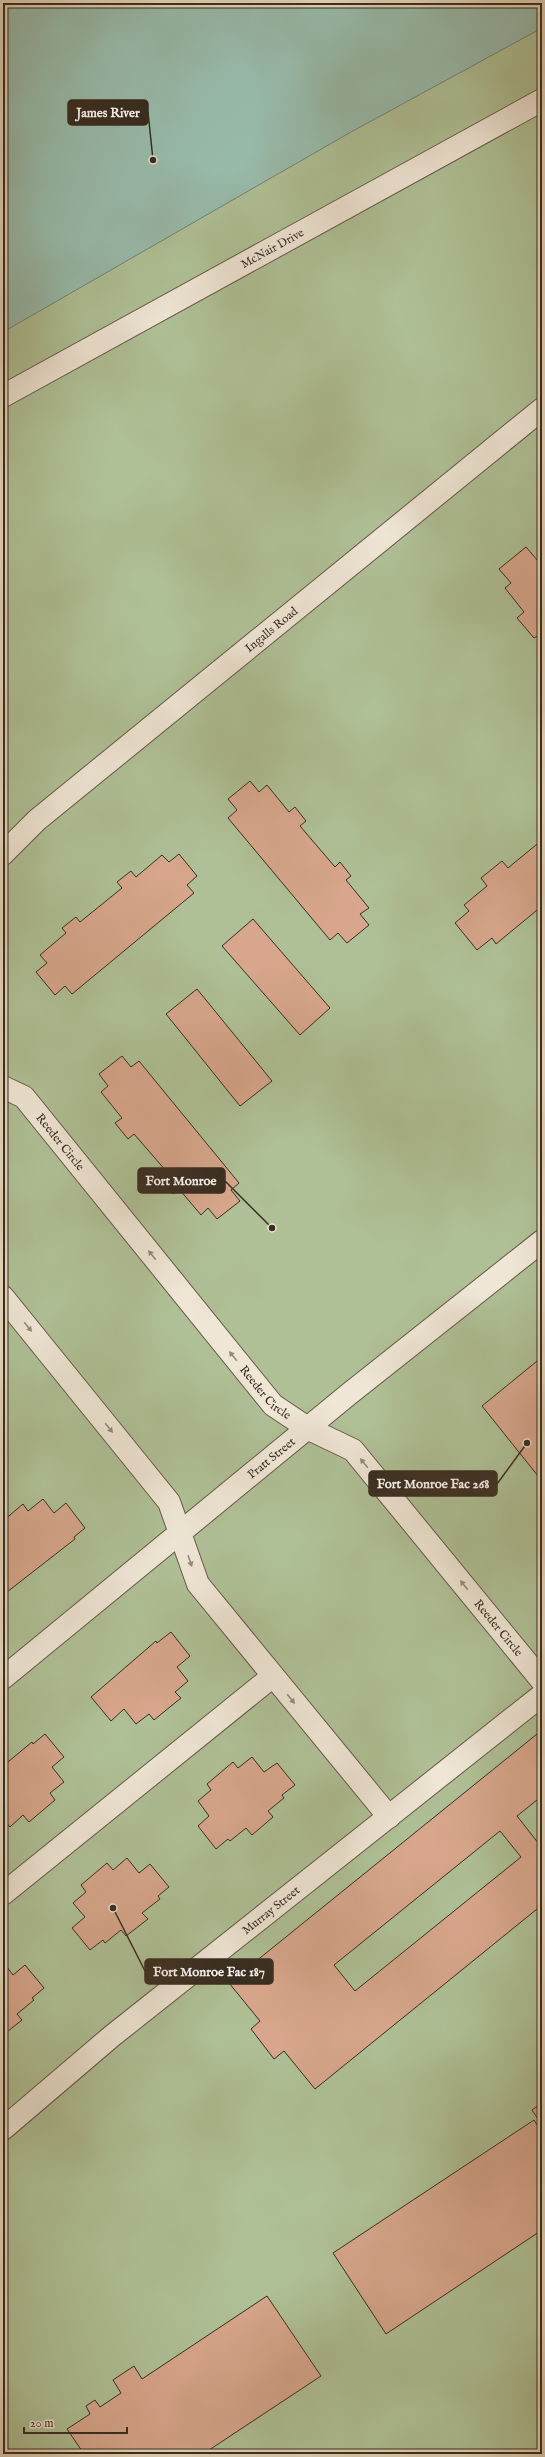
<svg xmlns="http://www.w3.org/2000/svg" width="545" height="2457" font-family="'IM FELL English',serif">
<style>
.green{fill:#afc096;stroke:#74765c}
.water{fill:#98bbab;stroke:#728274}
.building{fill:#d7a68c;stroke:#382d21;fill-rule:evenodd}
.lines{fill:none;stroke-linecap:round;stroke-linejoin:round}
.minor-casing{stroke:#645848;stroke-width:24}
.minor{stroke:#efe6d5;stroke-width:22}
.oneway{fill:#948a7b}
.labels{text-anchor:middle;stroke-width:3;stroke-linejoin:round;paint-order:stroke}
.street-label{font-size:12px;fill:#382d21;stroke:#efe6d5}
.leader{fill:none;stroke:#382d21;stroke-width:1.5}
.callout-dot{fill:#382d21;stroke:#efe6d5;stroke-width:1.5}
.callout{fill:#382d21;stroke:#382d21;stroke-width:1.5}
.callout-label{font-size:13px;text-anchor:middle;font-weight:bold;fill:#fff}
</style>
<rect width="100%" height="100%" fill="#e7d9be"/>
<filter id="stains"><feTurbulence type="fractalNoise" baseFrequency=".005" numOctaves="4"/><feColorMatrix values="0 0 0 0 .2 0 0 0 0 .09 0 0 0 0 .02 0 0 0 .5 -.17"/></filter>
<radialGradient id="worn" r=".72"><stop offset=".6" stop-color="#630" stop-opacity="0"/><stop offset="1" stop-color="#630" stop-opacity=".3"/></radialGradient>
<path class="green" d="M3,3H542V2454H3Z"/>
<path class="water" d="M3,3H542V28L351,132L3,332Z"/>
<path class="building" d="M526,547L538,561L542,558V633L534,638L517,618L524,612L505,588L511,583L499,569Z
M250,781L259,792L267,785L289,812L295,807L306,821L300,826L335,867L340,862L351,876L346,880L369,908L360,914L369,925L347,943L338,933L330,940L228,818L237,810L228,799Z
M542,827V838L537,831Z
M542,840V906L496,944L492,938L477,950L455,923L469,911L464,905L487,886L481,878L502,861L508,868Z
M179,854L197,876L187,885L194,893L72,994L65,986L55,995L36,972L47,963L40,955L66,933L62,928L76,917L80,922L122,888L117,882L131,871L136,877L162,855L169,862Z
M253,919L330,1008L300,1035L222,946Z
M197,989L272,1081L240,1106L166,1014Z
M122,1056L131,1067L139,1061L239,1183L231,1190L240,1201L217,1219L208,1208L201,1215L179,1189L173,1194L160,1178L167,1172L134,1134L128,1139L115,1123L122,1118L101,1092L108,1086L99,1074Z
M542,1357V1481L482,1406Z
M43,1499L54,1513L66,1503L85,1528L74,1537L75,1539L7,1592L3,1588V1521L23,1504L28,1511Z
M171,1632L190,1656L177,1667L188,1681L175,1692L181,1698L154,1720L149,1714L136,1724L124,1709L111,1721L91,1697L156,1641L157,1643Z
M542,1730V1796L517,1816L539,1844L542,1841V1905L315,2089L284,2051L274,2059L251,2029L260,2021L229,1983ZM500,1831L521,1857L355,1991L334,1965Z
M45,1734L64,1757L52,1767L64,1782L50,1793L55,1800L29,1822L23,1815L10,1827L3,1818V1766L32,1742L33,1744Z
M252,1757L264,1772L277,1763L295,1785L282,1795L284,1798L268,1811L273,1817L252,1835L246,1828L230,1841L228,1839L216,1849L198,1826L209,1816L198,1801L211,1790L207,1784L233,1762L238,1768Z
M127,1858L139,1873L150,1864L169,1887L158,1896L160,1899L142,1913L148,1919L126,1936L121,1930L105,1943L103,1940L90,1950L72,1928L85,1917L73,1903L86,1892L81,1885L107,1863L113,1870Z
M3,1962L13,1975L25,1965L44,1988L32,1998L34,2000L17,2014L22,2020L3,2035Z
M542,2103V2125L532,2110Z
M534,2120L542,2133V2230L386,2334L333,2253Z
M267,2296L321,2376L203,2454H84L67,2429L90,2414L86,2406L95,2400L100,2407L121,2393L113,2380L134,2366L142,2379Z"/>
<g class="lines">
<defs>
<g id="minor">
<path id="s1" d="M3,396L542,100"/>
<path id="s2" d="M3,854L37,820L542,409"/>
<path id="s3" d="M3,1087L24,1097L273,1405L309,1429L353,1450L542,1681"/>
<path d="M3,1297L169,1502L198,1584L389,1817"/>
<path id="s4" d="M3,1678L349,1394L542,1241"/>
<path d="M3,1894L273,1676"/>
<path id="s5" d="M3,2129L112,2036L542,1695"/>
</g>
</defs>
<use href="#minor" class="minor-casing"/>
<use href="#minor" class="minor"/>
</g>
<defs><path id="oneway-solid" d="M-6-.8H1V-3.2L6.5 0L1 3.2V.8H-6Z"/></defs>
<g class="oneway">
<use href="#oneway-solid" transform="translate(152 1255) rotate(-129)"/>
<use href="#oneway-solid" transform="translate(28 1327) rotate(51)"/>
<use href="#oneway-solid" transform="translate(233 1356) rotate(-129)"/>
<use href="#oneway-solid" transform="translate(109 1428) rotate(51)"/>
<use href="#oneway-solid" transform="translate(364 1463) rotate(-129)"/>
<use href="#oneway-solid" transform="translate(190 1561) rotate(71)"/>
<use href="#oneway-solid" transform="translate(464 1585) rotate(-129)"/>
<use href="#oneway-solid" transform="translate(291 1699) rotate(51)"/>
</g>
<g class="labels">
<g class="street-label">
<text dy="4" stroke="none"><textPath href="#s1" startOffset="307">McNair Drive</textPath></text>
<text dy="4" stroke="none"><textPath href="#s2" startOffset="350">Ingalls Road</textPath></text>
<text dy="4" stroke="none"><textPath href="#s3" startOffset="81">Reeder Circle</textPath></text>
<text dy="4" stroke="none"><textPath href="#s3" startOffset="405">Reeder Circle</textPath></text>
<text dy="4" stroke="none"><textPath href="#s4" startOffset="347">Pratt Street</textPath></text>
<text dy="4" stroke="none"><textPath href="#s3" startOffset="741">Reeder Circle</textPath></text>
<text dy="4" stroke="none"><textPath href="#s5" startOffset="346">Murray Street</textPath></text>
</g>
</g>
<path class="leader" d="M153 160L148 112M272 1228L225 1181M527 1443L497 1484M113 1908L145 1971"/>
<g class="callout-dot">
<circle cx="153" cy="160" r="4"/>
<circle cx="272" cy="1228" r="4"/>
<circle cx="527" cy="1443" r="4"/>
<circle cx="113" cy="1908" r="4"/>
</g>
<g class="callout">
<rect x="68" y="100" width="80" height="25" rx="4"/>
<rect x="138" y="1168" width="87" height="25" rx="4"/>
<rect x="369" y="1471" width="128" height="25" rx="4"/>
<rect x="145" y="1959" width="128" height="25" rx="4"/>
</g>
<g class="callout-label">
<text x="108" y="117">James River</text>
<text x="181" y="1185">Fort Monroe</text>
<text x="433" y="1488">Fort Monroe Fac 268</text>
<text x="209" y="1976">Fort Monroe Fac 187</text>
</g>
<rect width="545" height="2457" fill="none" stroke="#e7d9be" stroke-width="16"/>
<rect x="4" y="4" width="537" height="2449" fill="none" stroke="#382d21" stroke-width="2"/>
<rect x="8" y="8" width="529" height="2441" fill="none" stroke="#382d21"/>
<path d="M24 2427v6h103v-6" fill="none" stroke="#382d21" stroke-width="2"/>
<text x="30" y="2427" font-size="12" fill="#382d21" stroke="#efe6d5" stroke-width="3" paint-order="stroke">20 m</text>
<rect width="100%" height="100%" filter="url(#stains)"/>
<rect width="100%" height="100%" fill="url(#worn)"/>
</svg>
